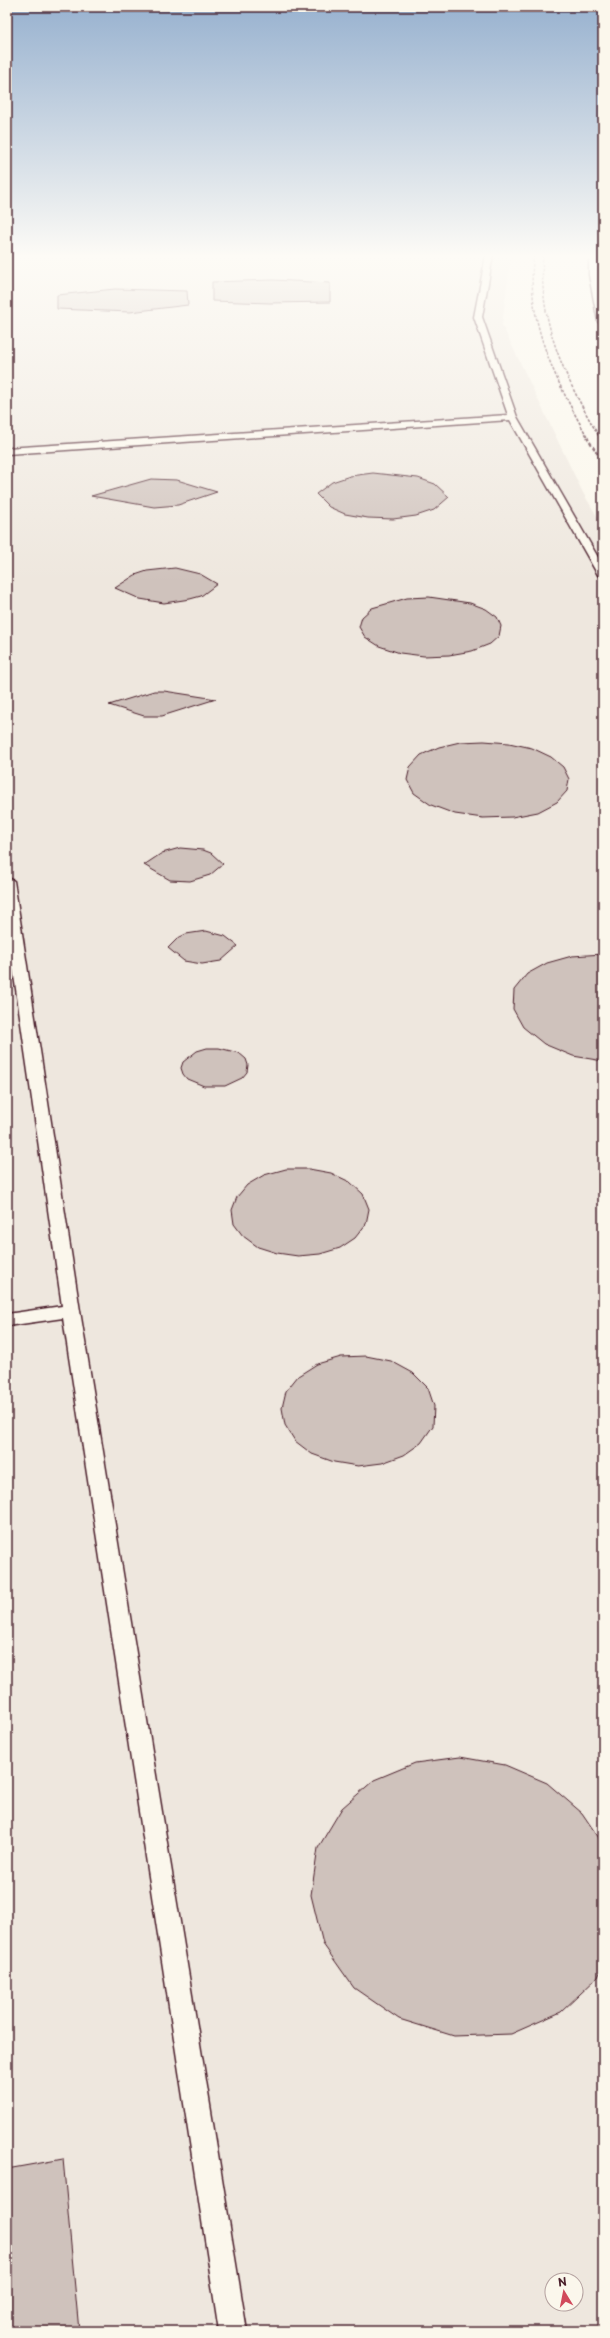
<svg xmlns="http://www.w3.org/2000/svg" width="610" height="2338" viewBox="0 0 610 2338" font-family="'Playpen Sans',sans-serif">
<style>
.built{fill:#eee7de;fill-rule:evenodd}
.building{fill:#cfc2bc;stroke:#4a1f2b}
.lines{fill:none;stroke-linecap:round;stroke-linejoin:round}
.lane-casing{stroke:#4a1f2b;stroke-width:3}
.secondary-casing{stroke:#4a1f2b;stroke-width:3}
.lane{fill:#fbf7ec;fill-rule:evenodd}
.secondary{fill:#fbf7ec;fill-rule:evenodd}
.rail-far1{stroke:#4a1f2b;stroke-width:1.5;stroke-dasharray:3 1.5;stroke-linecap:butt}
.rail{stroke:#4a1f2b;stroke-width:2;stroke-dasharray:3.5 2;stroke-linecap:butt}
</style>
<rect width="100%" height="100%" fill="#fbf7ec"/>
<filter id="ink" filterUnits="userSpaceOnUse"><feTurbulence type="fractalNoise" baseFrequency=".025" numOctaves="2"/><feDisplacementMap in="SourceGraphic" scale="8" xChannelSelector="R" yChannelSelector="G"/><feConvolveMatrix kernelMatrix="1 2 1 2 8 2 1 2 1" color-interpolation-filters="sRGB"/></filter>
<g filter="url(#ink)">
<path class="built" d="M 7,255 L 511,255 L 502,325 L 583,493 L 603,526 L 603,2331 L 7,2331 ZM 552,2280 L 576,2280 L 576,2304 L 552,2304 Z"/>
<g class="building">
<polygon points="273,280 330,283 330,302 270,303 212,301 212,282"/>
<polygon points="115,289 187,291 188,305 130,312 57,309 57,295"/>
<polygon points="373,473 418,478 435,484 449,497 434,510 416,516 393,519 368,518 345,514 329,507 316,494 332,482 350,476"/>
<polygon points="151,479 177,480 217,492 178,505 154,507 91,496"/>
<polygon points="175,568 200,574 217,584 201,596 190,599 164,603 140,599 115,588 135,575 147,571"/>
<polygon points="429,597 470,603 486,609 497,617 501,626 499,636 490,644 472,651 449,655 424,656 400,653 379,646 365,637 359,627 362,617 372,608 407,598"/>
<polygon points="154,691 164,691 216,699 162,716 144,716 109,705"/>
<polygon points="484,741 509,743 532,748 551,757 563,767 569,779 567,791 557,802 538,812 512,817 483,818 455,814 431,805 414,793 407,780 410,767 421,755 439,747 460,742"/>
<polygon points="180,848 203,850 211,853 223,864 210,875 190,881 170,880 144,865 162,853"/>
<polygon points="206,931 225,936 238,946 221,961 202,964 184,961 168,948 178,938 186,934"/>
<polygon points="603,954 603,1061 573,1056 544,1044 523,1027 513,1009 514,990 527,974 547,963 572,956"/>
<polygon points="207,1048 219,1048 239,1053 246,1059 248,1065 247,1072 242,1078 225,1086 204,1086 187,1079 183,1074 181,1068 183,1062 197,1051"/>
<polygon points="286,1169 309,1169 331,1173 350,1182 363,1194 369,1209 366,1224 355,1238 340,1248 320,1254 298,1256 277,1253 258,1247 243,1236 234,1224 232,1210 237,1197 247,1185 264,1175"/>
<polygon points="366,1356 391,1361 413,1373 428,1388 434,1406 433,1426 421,1443 404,1455 382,1463 358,1466 334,1462 312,1454 295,1441 285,1425 282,1408 286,1391 298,1376 317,1364 341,1357"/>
<polygon points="460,1757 505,1765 547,1783 582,1813 603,1844 603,1966 598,1977 561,2012 511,2034 454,2036 399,2019 354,1988 323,1944 311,1895 318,1848 342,1808 374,1780 415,1763"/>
<polygon points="63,2159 79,2331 7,2331 7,2169"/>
</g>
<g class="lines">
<g class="lane-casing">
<g id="lane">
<polygon points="486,255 493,255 482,317 517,417 603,566 603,578 598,575 510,420 7,454 7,448 508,415 474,317"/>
<polygon points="7,877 14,881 80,1311 247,2331 219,2331 63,1318 7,1326 7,1314 62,1306 7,927"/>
</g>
</g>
<g class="secondary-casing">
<path id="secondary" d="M 589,255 L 599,255 C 599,279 603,301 603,325 L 598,322 L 589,275 Z"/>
</g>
<use href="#lane" class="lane"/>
<use href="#secondary" class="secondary"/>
<g class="rail-far1">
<path d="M 534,255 C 524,320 557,383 588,438"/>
<path d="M 543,255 C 538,324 566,380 600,438"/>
</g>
<g class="rail">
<polyline points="587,437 603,463"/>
<polyline points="599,437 603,443"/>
</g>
</g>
</g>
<linearGradient id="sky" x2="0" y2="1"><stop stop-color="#97b1cf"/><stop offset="0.44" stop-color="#fdfbf6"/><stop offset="1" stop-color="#fdfbf6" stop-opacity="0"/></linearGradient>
<rect width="610" height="582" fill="url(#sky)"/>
<rect width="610" height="2338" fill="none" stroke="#fbf7ec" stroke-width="24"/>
<rect x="12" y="12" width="586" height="2314" fill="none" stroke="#4a1f2b" stroke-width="1.5" filter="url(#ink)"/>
<g transform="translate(564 2292) rotate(350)"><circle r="19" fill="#fbf7ec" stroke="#b4a19f"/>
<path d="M0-3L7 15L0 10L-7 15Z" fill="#d1495b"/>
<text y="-6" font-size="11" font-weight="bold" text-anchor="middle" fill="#4a1f2b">N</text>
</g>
</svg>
